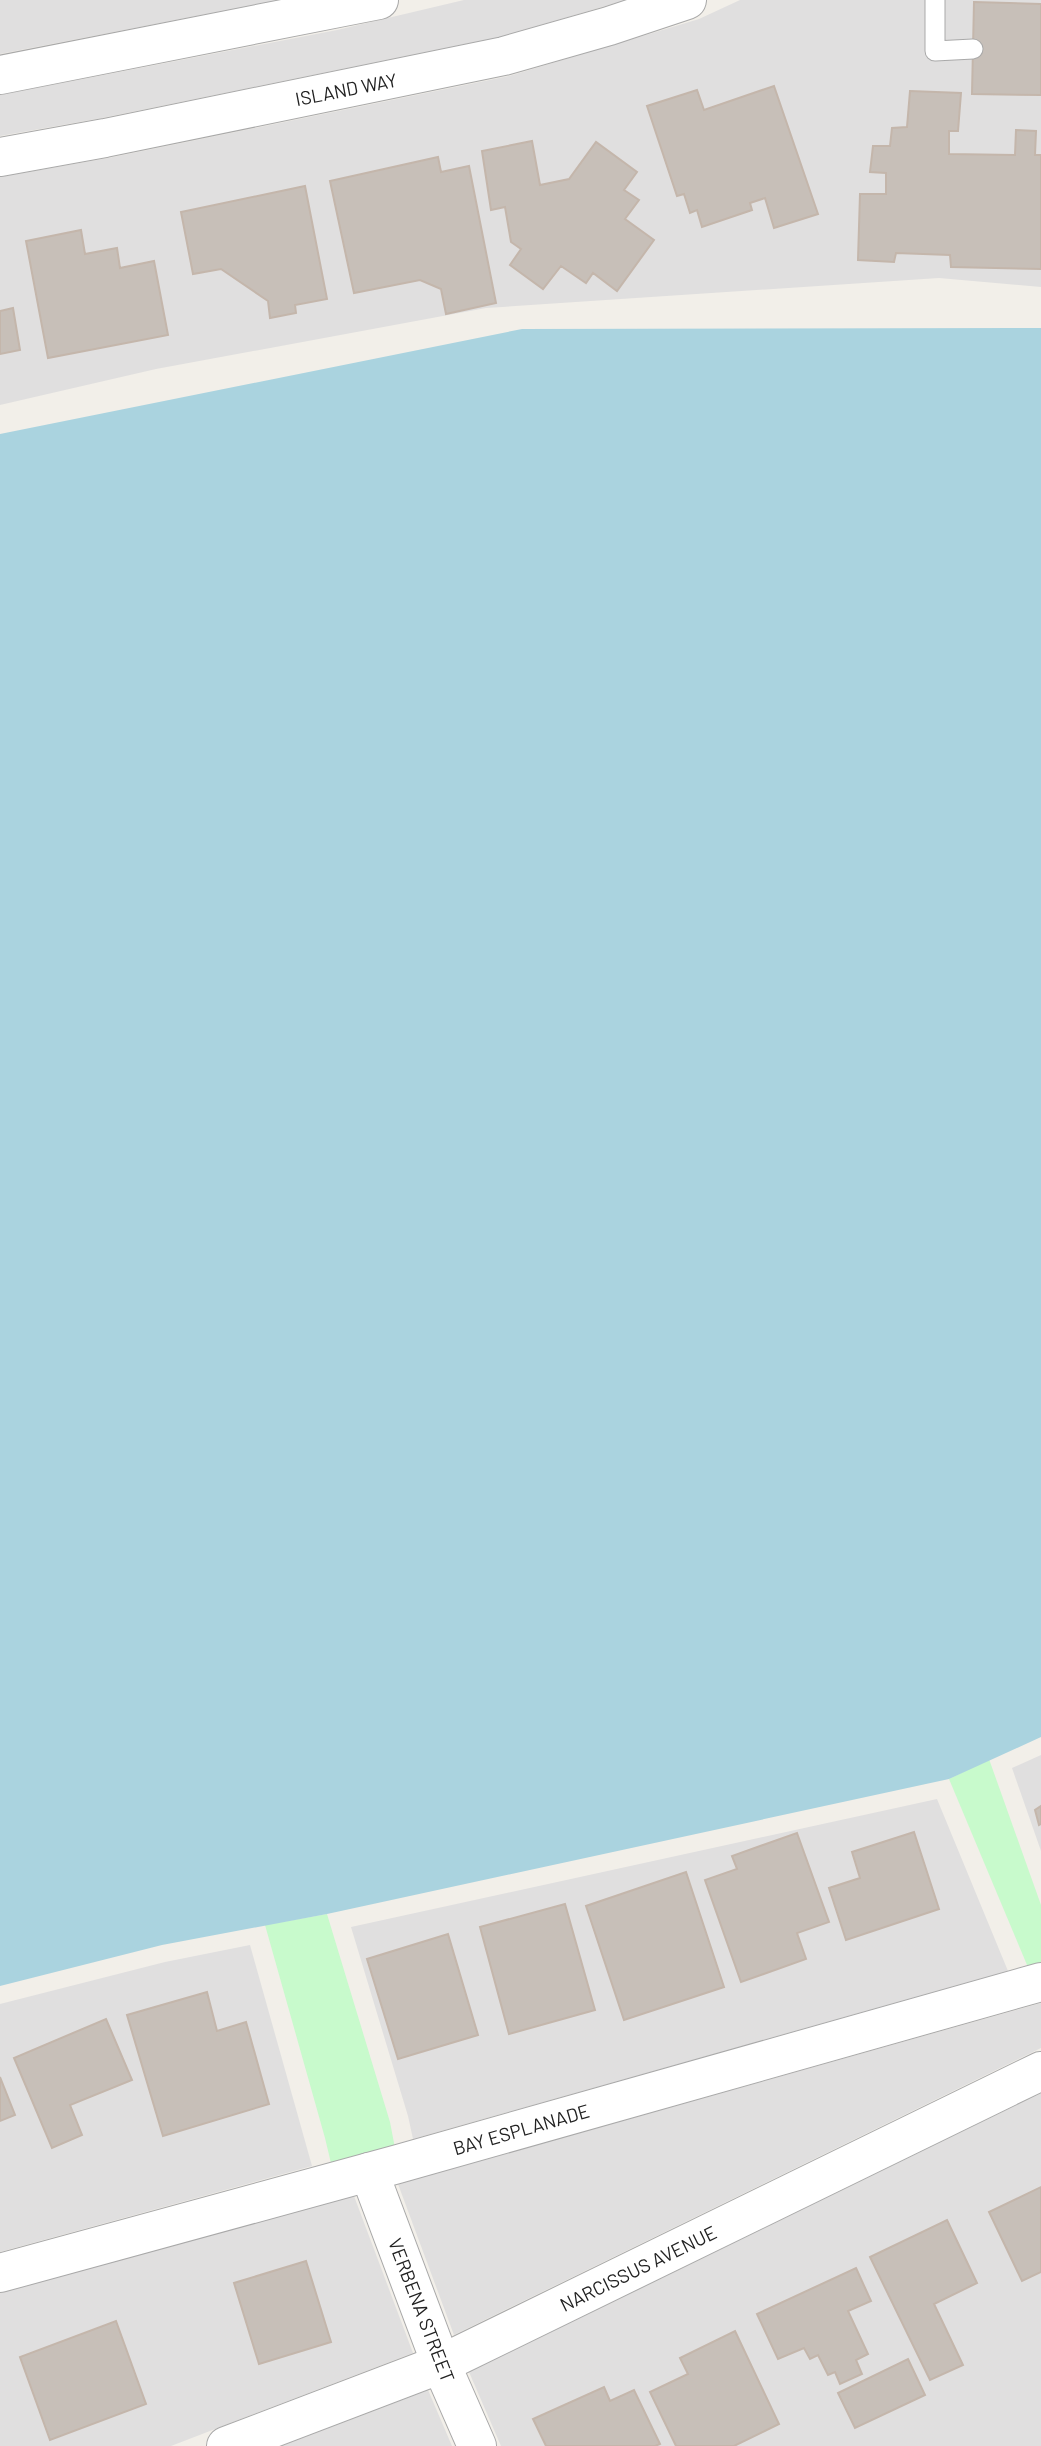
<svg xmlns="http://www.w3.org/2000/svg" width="1041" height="2446" viewBox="0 0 1041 2446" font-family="Barlow,sans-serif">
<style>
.residential{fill:#e0dfdf}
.park{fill:#c8facc}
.water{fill:#aad3df}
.building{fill:#c7bfb8;stroke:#c4b6ab;stroke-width:2}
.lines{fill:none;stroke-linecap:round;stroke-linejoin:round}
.service-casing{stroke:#a9a9a9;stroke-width:21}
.minor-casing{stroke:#a9a9a9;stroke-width:40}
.tertiary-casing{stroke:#a9a9a9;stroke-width:40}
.service{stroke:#fff;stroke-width:19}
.minor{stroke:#fff;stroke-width:38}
.tertiary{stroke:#fff;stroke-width:38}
.labels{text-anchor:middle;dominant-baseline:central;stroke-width:5;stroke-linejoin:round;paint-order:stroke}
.street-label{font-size:19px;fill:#222;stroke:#fff}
</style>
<rect width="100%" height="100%" fill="#f2efe9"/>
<g class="residential">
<polygon points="0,0 279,0 0,54"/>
<polygon points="464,0 626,0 500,37 102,118 0,136 0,95 337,30"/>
<polygon points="740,0 1041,0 1041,287 939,278 486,308 156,369 0,405 0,177 108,158 509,76 699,19"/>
<polygon points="1041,1755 1041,1851 1012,1768"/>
<polygon points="937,1799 1008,1971 413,2139 408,2116 351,1927"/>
<polygon points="250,1945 312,2166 0,2252 0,2004 165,1962"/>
<polygon points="1041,2003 1041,2048 454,2335 398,2184"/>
<polygon points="1041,2093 1041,2446 501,2446 469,2372"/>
<polygon points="354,2196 413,2353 171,2446 0,2446 0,2293"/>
<polygon points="428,2390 452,2446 281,2446"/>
</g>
<g class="park">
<polygon points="989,1759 1041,1905 1041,1982 1035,1984 949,1779"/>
<polygon points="327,1914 390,2122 398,2164 335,2180 325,2138 265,1925"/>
</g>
<polygon class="water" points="1041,328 1041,1737 949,1779 327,1914 162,1945 0,1986 0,434 522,329"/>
<g class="building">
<polygon points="974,2 1041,4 1041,95 972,94"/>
<polygon points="774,86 818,214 774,228 765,198 750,203 752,210 702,227 697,210 690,213 684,194 677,196 647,106 697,90 704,110"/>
<polygon points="910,91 961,93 958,131 949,131 949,154 1015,155 1016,130 1036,131 1035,155 1041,155 1041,269 951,267 950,255 896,253 894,262 858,260 860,194 886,194 886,173 870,172 873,146 890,146 892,128 907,127"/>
<polygon points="532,141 540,185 569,179 596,142 637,172 624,190 639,200 625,219 654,240 617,291 593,273 586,283 561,266 543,289 510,265 521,249 511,242 505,207 491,210 482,151"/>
<polygon points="438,157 441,172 469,166 496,303 446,314 441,289 420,280 354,293 330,181"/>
<polygon points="305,186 327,299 295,305 296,313 270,318 268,301 221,269 193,274 181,212"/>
<polygon points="81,230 85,254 117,248 120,268 154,261 168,335 48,358 26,241"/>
<polygon points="13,308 20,350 0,354 0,311"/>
<polygon points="1041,1806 1041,1824 1039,1825 1035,1810"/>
<polygon points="914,1832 939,1909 846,1940 829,1888 860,1878 852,1852"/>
<polygon points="797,1833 829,1922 797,1933 806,1959 741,1982 705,1880 737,1869 732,1856"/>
<polygon points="686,1872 724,1987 624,2020 586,1906"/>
<polygon points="565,1904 595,2010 509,2034 480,1927"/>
<polygon points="448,1934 478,2035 398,2059 367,1959"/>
<polygon points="207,1992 217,2031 246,2022 269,2104 163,2136 127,2015"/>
<polygon points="106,2019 132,2080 70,2105 82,2135 52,2148 14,2058"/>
<polygon points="0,2077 15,2115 0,2121"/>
<polygon points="1041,2187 1041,2272 1022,2281 989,2212"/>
<polygon points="947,2220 977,2283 934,2304 963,2365 930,2380 870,2257"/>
<polygon points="306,2261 331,2342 259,2364 234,2283"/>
<polygon points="856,2268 871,2301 848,2311 868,2354 856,2360 862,2374 840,2384 835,2372 828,2375 818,2355 810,2359 804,2348 778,2359 757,2314"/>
<polygon points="116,2321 146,2404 50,2440 20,2357"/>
<polygon points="735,2331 779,2424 734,2446 676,2446 650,2392 688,2374 680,2358"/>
<polygon points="908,2359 925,2395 855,2428 838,2393"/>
<polygon points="604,2387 610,2401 634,2390 660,2444 655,2446 546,2446 533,2419"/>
</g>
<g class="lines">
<g class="service-casing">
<polyline id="service" points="935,0 935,51 973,49"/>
</g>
<g class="minor-casing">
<g id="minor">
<polyline points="369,2172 441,2364 477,2446"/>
<polyline points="0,2273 398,2164 1041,1982"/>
<polyline points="226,2446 441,2364 1041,2071"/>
</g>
</g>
<g class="tertiary-casing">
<g id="tertiary">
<polyline points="0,75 379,0"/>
<polyline points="0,157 105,138 504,56 609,26 687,0"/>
</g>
</g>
<use href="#service" class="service"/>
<use href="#minor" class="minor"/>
<use href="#tertiary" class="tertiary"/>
</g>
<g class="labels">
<g class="street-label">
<text transform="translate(346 89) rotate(-11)">ISLAND WAY</text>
<text transform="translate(521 2129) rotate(-16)">BAY ESPLANADE</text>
<text transform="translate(638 2268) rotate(-26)">NARCISSUS AVENUE</text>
<text transform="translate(422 2310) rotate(69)">VERBENA STREET</text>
</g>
</g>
</svg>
